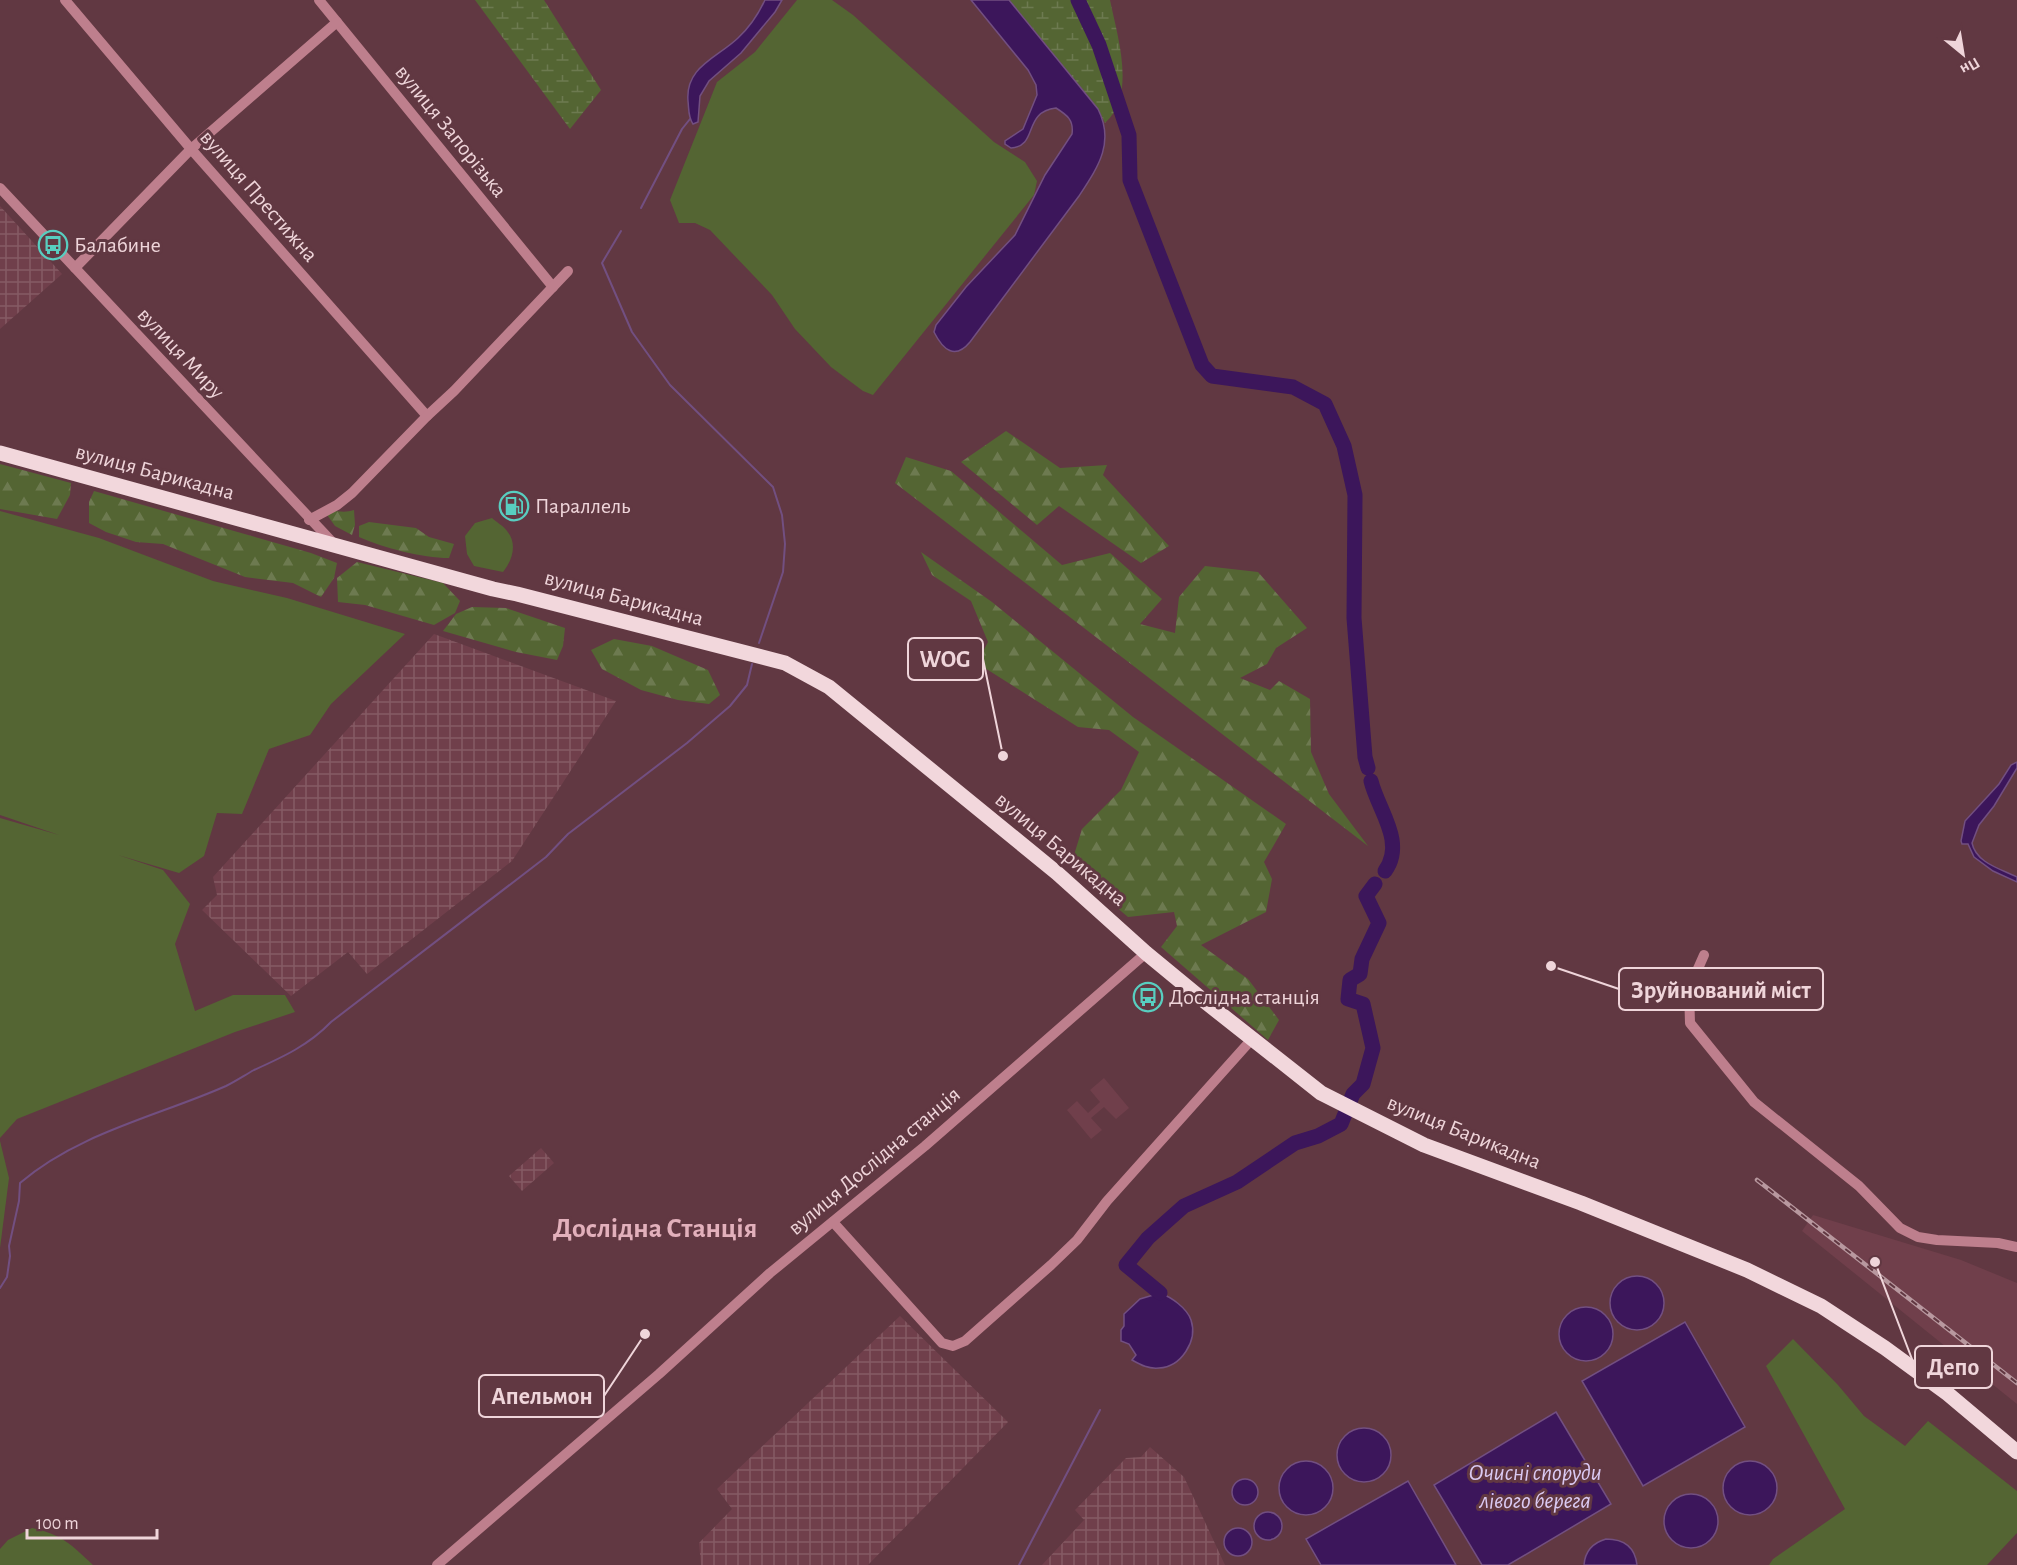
<svg xmlns="http://www.w3.org/2000/svg" width="2017" height="1565" viewBox="0 0 2017 1565" font-family="'Alegreya Sans',sans-serif">
<style>
.built{fill:#703f4b}
.industrial{fill:url(#industrial-grid)}
.green{fill:#546533}
.forest{fill:url(#forest-firs)}
.wetland{fill:url(#wetland-marsh)}
.water{fill:#3c165b;stroke:#724f81;stroke-width:1.5}
.lines{fill:none;stroke-linecap:round;stroke-linejoin:round}
.stream{stroke:#724f81;stroke-width:2}
.river{stroke:#3c165b;stroke-width:15}
.minor{stroke:#be7f8d;stroke-width:10}
.major{stroke:#f2d7dc;stroke-width:15}
.rail-casing{stroke:#b8989f;stroke-width:4.5}
.rail{stroke:#613842;stroke-width:2;stroke-dasharray:7;stroke-linecap:butt}
.labels{text-anchor:middle;dominant-baseline:central;stroke-width:6;stroke-linejoin:round;paint-order:stroke}
.street-label{font-size:22px;fill:#efd5da;stroke:#613842}
.poi-label{font-size:22px;fill:#efd5da;stroke:#613842;text-anchor:start}
.water-label{font-size:24px;font-style:italic;fill:#dac9f2;stroke:#613842}
.district-label{font-size:28px;font-weight:bold;fill:#e2b0bb;stroke:#613842}
.leader{fill:none;stroke:#efd5da;stroke-width:2}
.callout-dot{fill:#efd5da;stroke:#613842;stroke-width:2}
.callout{fill:#613842;stroke:#efd5da;stroke-width:2}
.callout-label{font-size:24px;text-anchor:middle;font-weight:bold;fill:#efd5da}
</style>
<defs>
<pattern id="industrial-grid" width="8" height="8" patternUnits="userSpaceOnUse" patternTransform="scale(1.5)"><rect width="8" height="8" fill="#703f4b"/><path d="M0 4h8M4 0v8" fill="none" stroke="#855a64"/></pattern>
<pattern id="forest-firs" width="22" height="20" patternUnits="userSpaceOnUse" patternTransform="scale(1.5)"><rect width="22" height="20" fill="#546533"/><path d="M5 1l3.5 6h-7zM16 11l3.5 6h-7z" fill="#6d7a50"/></pattern>
<pattern id="wetland-marsh" width="20" height="14" patternUnits="userSpaceOnUse" patternTransform="scale(1.5)"><rect width="20" height="14" fill="#546533"/><path d="M1 5h8M5 5V1M11 12h8M15 12V8" fill="none" stroke="#6d7a50"/></pattern>
</defs>
<rect width="100%" height="100%" fill="#613842"/>
<g class="built">
<polygon points="1104,1078 1129,1108 1116,1119 1104,1107 1091,1118 1102,1130 1091,1139 1067,1110 1077,1101 1088,1113 1100,1102 1090,1090"/>
<polygon points="1813,1215 1961,1260 2017,1283 2017,1404 1802,1231"/>
</g>
<g class="industrial">
<polygon points="0,206 62,274 0,329"/>
<polygon points="434,634 616,701 512,861 367,974 348,952 291,996 202,910 217,895 213,877"/>
<polygon points="541,1148 554,1163 522,1191 509,1176"/>
<polygon points="900,1316 1008,1422 868,1565 701,1565 699,1543 732,1509 717,1489"/>
<polygon points="1150,1447 1184,1477 1225,1565 1042,1565 1084,1520 1075,1510 1126,1458 1141,1457"/>
</g>
<g class="green">
<polygon points="797,0 832,0 853,15 994,142 1025,162 1037,181 1034,195 873,395 863,391 831,367 795,329 772,295 710,230 695,223 679,223 670,200 717,82 755,52"/>
<polygon points="0,511 99,538 213,581 287,598 405,634 331,704 310,735 269,749 242,814 217,813 204,856 179,873 118,855 163,870 190,904 175,944 195,1011 233,995 285,995 295,1012 235,1032 17,1119 0,1138 0,818 59,835 0,815"/>
<path d="M 492,518 C 496,522 504,526 507,531 C 518,544 512,561 503,572 L 474,566 L 467,554 L 465,536 L 475,523 Z"/>
<polygon points="0,1141 9,1178 0,1248"/>
<polygon points="1793,1339 1838,1385 1864,1416 1905,1446 1928,1421 2017,1491 2017,1533 1987,1565 1769,1565 1773,1559 1845,1509 1766,1366"/>
<path d="M 32,1528 C 61,1534 72,1545 93,1565 L 0,1565 L 0,1549 L 8,1540 Z"/>
</g>
<g class="forest">
<polygon points="1006,431 1060,468 1107,465 1103,475 1169,546 1141,563 1059,506 1037,525 961,462"/>
<polygon points="906,457 951,471 1062,565 1110,553 1162,599 1140,624 1175,633 1179,597 1205,566 1258,572 1307,628 1276,648 1267,664 1240,678 1270,690 1279,681 1310,699 1311,752 1329,794 1368,846 895,483"/>
<polygon points="0,464 71,483 70,495 57,519 0,509"/>
<polygon points="94,491 311,553 337,563 334,578 321,597 293,583 245,577 163,544 136,542 106,532 89,523 89,502"/>
<path d="M 354,510 L 355,525 L 352,535 L 335,526 L 325,512 C 333,509 343,514 354,510 Z"/>
<path d="M 369,522 L 416,528 L 429,537 L 454,544 L 449,558 C 422,558 384,548 359,537 L 359,526 Z"/>
<polygon points="921,552 992,602 1133,717 1286,824 1264,862 1272,879 1266,912 1201,945 1248,979 1279,1020 1268,1040 1161,947 1177,926 1174,912 1128,917 1070,868 1082,829 1121,790 1139,752 1109,730 1078,727 977,663 988,642 971,601 932,575"/>
<polygon points="357,562 443,583 460,601 455,613 434,625 365,605 338,602 337,578"/>
<polygon points="472,607 506,608 565,628 563,646 557,660 516,652 443,631 456,614"/>
<polygon points="614,639 652,646 708,670 720,695 709,704 678,700 641,690 602,669 591,650"/>
</g>
<g class="wetland">
<polygon points="475,0 544,0 601,90 570,129"/>
<path d="M 1009,0 L 1110,0 C 1117,35 1137,95 1105,123 L 1098,109 Z"/>
</g>
<g class="water">
<path d="M 765,0 L 782,0 L 775,12 L 741,53 L 709,81 L 700,96 L 698,122 L 693,124 C 688,117 689,110 688,101 C 685,67 717,58 738,38 C 750,27 758,15 765,0 Z"/>
<path d="M 971,0 L 1009,0 L 1098,109 C 1115,143 1098,167 1079,196 L 970,342 C 955,360 943,350 934,332 L 936,325 L 966,287 L 1015,235 L 1045,175 L 1072,134 C 1074,120 1067,115 1056,108 C 1022,112 1039,146 1011,148 L 1005,144 L 1005,141 L 1023,129 L 1037,95 L 1036,85 L 1028,70 Z"/>
<path d="M 2017,762 L 2017,768 L 1994,806 L 1979,825 L 1972,843 C 1976,863 2001,869 2017,877 L 2017,882 L 1993,871 L 1974,857 L 1968,844 L 1962,844 L 1961,841 L 1965,821 L 1999,784 L 2011,765 Z"/>
<circle cx="1637" cy="1303" r="27"/>
<path d="M 1160,1293 C 1171,1297 1187,1308 1191,1320 C 1198,1341 1181,1367 1159,1368 C 1148,1369 1141,1365 1132,1360 L 1136,1355 L 1129,1344 L 1121,1341 L 1121,1330 L 1124,1326 L 1124,1314 L 1140,1299 Z"/>
<circle cx="1586" cy="1334" r="27"/>
<polygon points="1685,1322 1745,1427 1643,1486 1582,1381"/>
<polygon points="1556,1412 1611,1504 1508,1565 1482,1565 1434,1485"/>
<circle cx="1364" cy="1455" r="27"/>
<circle cx="1306" cy="1488" r="27"/>
<circle cx="1750" cy="1488" r="27"/>
<circle cx="1245" cy="1492" r="13"/>
<polygon points="1408,1481 1456,1565 1321,1565 1306,1539"/>
<circle cx="1691" cy="1521" r="27"/>
<circle cx="1268" cy="1526" r="14"/>
<circle cx="1238" cy="1542" r="14"/>
<path d="M 1606,1539 C 1624,1539 1635,1547 1637,1565 L 1584,1565 C 1585,1551 1592,1543 1606,1539 Z"/>
</g>
<g class="lines">
<g class="stream">
<polyline points="641,208 682,129 690,119"/>
<polyline points="621,231 602,263 632,332 670,385 773,487 782,515 785,544 783,572 759,643"/>
<path d="M 0,1288 L 7,1277 L 10,1256 L 9,1246 L 19,1201 L 20,1183 C 78,1133 158,1116 226,1086 C 236,1081 245,1075 254,1070 C 283,1057 309,1045 331,1022 L 546,857 L 568,834 L 687,743 L 730,706 L 747,685 L 752,664"/>
<polyline points="1019,1565 1100,1410"/>
</g>
<g class="river">
<polyline points="1078,0 1099,45 1129,135 1130,180 1202,365 1212,376 1293,387 1325,404 1344,446 1355,495 1354,618 1365,757 1368,768"/>
<path d="M 1371,781 C 1378,810 1406,842 1385,871"/>
<polyline points="1351,1099 1353,1094 1363,1084 1373,1048 1363,1004 1348,999 1350,980 1360,974 1362,959 1379,923 1366,896 1375,884"/>
<polyline points="1160,1293 1126,1265 1148,1238 1184,1206 1237,1182 1295,1143 1318,1136 1341,1124 1345,1114"/>
</g>
<g class="minor">
<polyline points="65,0 191,149 427,416"/>
<polyline points="319,0 553,287"/>
<polyline points="0,188 334,544"/>
<polyline points="75,268 191,149 337,22"/>
<polyline points="309,520 337,505 352,493 427,416 454,391 568,271"/>
<polyline points="1704,955 1689,989 1690,1023 1754,1102 1859,1186 1900,1228 1918,1237 1937,1240 1998,1243 2017,1247"/>
<polyline points="833,1222 942,1343 953,1346 965,1341 1051,1265 1077,1240 1107,1201 1252,1039"/>
<polyline points="437,1565 659,1374 770,1273 925,1146 1146,953"/>
</g>
<polyline class="major" points="0,453 493,589 517,594 785,663 829,687 1057,873 1146,953 1203,1000 1321,1093 1424,1145 1581,1203 1747,1270 1821,1306 1885,1348 1948,1394 2017,1452"/>
<g class="rail-casing">
<polyline id="rail" points="1757,1180 2017,1383"/>
</g>
<use href="#rail" class="rail"/>
</g>
<defs>
<g id="bus-ring" transform="scale(1.5)"><circle r="9.5" fill="#613842" stroke="#58cec0" stroke-width="1.5"/><path d="M-5-6H5V4H4V6H2V4H-2V6H-4V4H-5ZM-3.5-4V0h7V-4ZM-3.5 1.2v1.5H-2V1.2ZM2 1.2v1.5H3.5V1.2Z" fill="#58cec0"/></g>
<g id="fuel-ring" transform="scale(1.5)"><circle r="9.5" fill="#613842" stroke="#58cec0" stroke-width="1.5"/><path d="M-5.5-6h7V0h2V4h1.3V-2.5L3-4.5l.8-.8L6-3V5H2.5V1h-1V6h-7ZM-4.2-4.7v3.2H.2V-4.7Z" fill="#58cec0"/></g>
</defs>
<g fill-rule="evenodd">
<use href="#bus-ring" x="53" y="245"/>
<use href="#fuel-ring" x="514" y="506"/>
<use href="#bus-ring" x="1148" y="997"/>
</g>
<g class="labels">
<g class="street-label">
<text transform="translate(451 131) rotate(51)">вулиця Запорізька</text>
<text transform="translate(259 196) rotate(49)">вулиця Престижна</text>
<text transform="translate(181 353) rotate(47)">вулиця Миру</text>
<text transform="translate(155 472) rotate(15)">вулиця Барикадна</text>
<text transform="translate(624 598) rotate(15)">вулиця Барикадна</text>
<text transform="translate(1061 849) rotate(40)">вулиця Барикадна</text>
<text transform="translate(1464 1132) rotate(22)">вулиця Барикадна</text>
<text transform="translate(874 1161) rotate(-40)">вулиця Дослідна станція</text>
</g>
<g class="poi-label">
<text x="74" y="245">Балабине</text>
<text x="535" y="506">Параллель</text>
<text x="1169" y="997">Дослідна станція</text>
</g>
<g class="water-label">
<text x="1535" y="1473">Очисні споруди<tspan x="1535" dy="28">лівого берега</tspan></text>
</g>
<g class="district-label">
<text x="655" y="1229">Дослідна Станція</text>
</g>
</g>
<path class="leader" d="M1003 756L983 659M1551 966L1619 989M1875 1262L1915 1367M645 1334L604 1396"/>
<g class="callout-dot">
<circle cx="1003" cy="756" r="6"/>
<circle cx="1551" cy="966" r="6"/>
<circle cx="1875" cy="1262" r="6"/>
<circle cx="645" cy="1334" r="6"/>
</g>
<g class="callout">
<rect x="908" y="638" width="75" height="42" rx="6"/>
<rect x="1619" y="968" width="204" height="42" rx="6"/>
<rect x="1915" y="1346" width="77" height="42" rx="6"/>
<rect x="479" y="1375" width="125" height="42" rx="6"/>
</g>
<g class="callout-label">
<text x="945" y="667">WOG</text>
<text x="1721" y="998">Зруйнований міст</text>
<text x="1953" y="1375">Депо</text>
<text x="542" y="1404">Апельмон</text>
</g>
<g transform="translate(1963 54) rotate(150)" stroke="#613842" stroke-width="4.5" paint-order="stroke">
<path d="M0-4.5L10 22L0 15L-10 22Z" fill="#efd5da"/>
<text y="-9" font-size="16" font-weight="bold" text-anchor="middle" fill="#efd5da">Пн</text>
</g>
<path d="M27 1529v9h130v-9" fill="none" stroke="#efd5da" stroke-width="3"/>
<text x="36" y="1529" font-size="18" fill="#efd5da" stroke="#613842" stroke-width="4.5" paint-order="stroke">100 m</text>
</svg>
